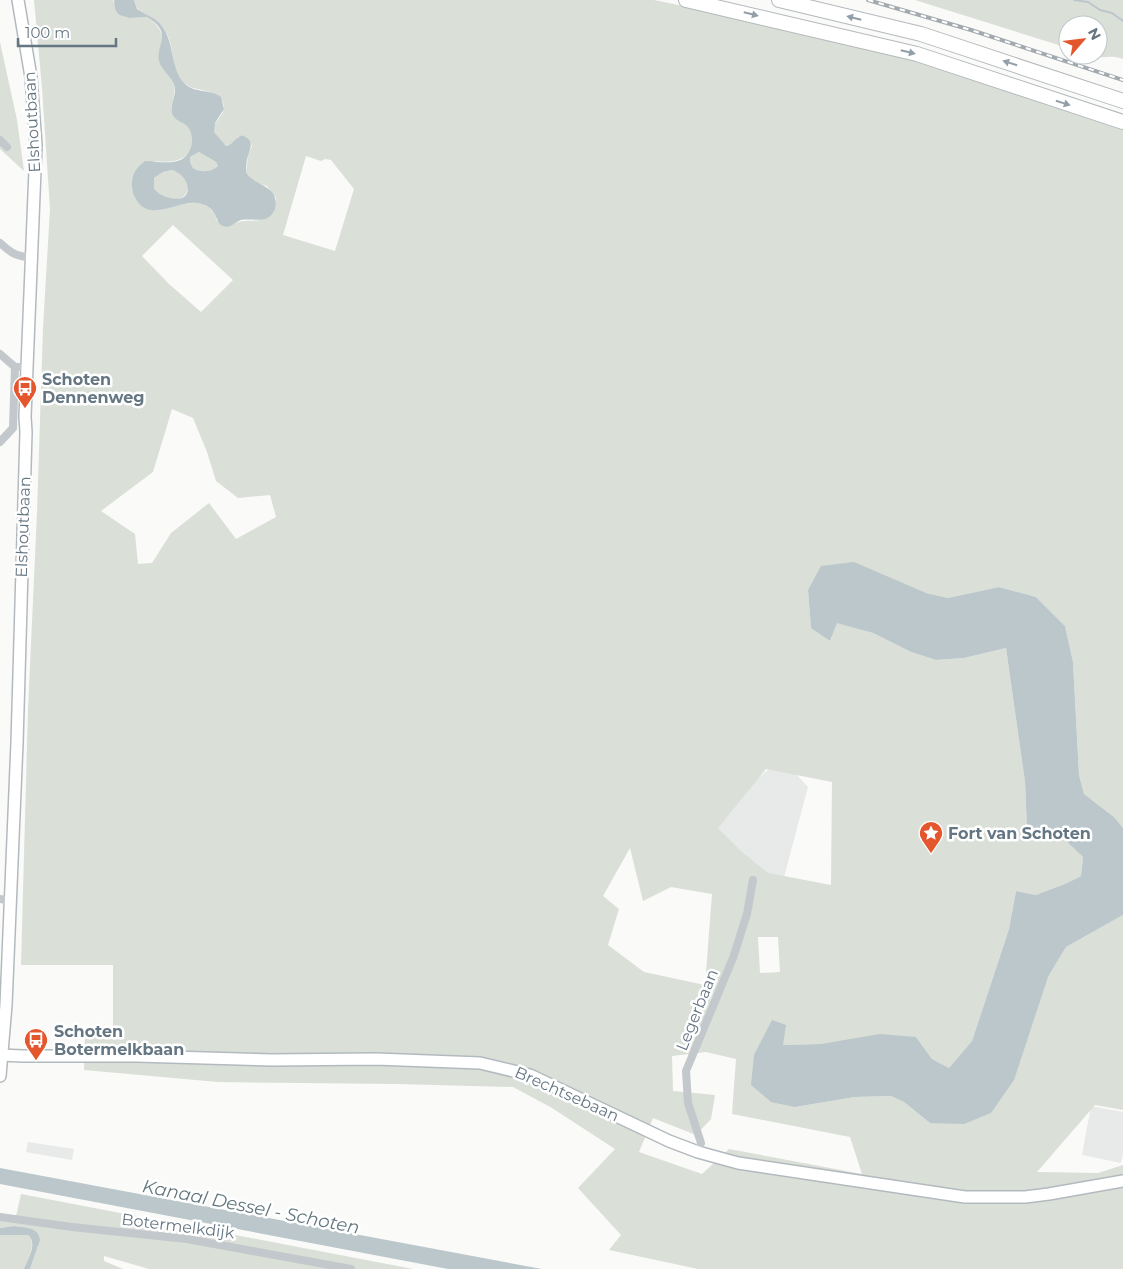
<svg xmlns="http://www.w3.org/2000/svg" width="1123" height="1269" viewBox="0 0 1123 1269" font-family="Montserrat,sans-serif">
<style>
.built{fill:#e8e9e9}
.green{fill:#dadfd7;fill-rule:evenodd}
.water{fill:#bbc7cb;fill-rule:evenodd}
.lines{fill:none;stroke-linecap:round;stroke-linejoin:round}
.stream{stroke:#bbc7cb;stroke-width:2}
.secondary-casing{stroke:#b3babf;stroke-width:14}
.highway-casing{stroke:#b4b9bd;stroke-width:16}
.street{stroke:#c3c8cc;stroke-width:8}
.secondary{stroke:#fff;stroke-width:11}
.highway{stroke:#fff;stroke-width:14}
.rail-casing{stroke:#a2aab0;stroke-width:4}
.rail{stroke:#fff;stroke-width:2;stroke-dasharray:5.5;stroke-linecap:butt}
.oneway{fill:#939fa8}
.labels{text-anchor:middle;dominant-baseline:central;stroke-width:5;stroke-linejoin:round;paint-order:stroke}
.street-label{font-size:16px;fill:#657683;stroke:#fff}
.poi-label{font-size:16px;font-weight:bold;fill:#657683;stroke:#fff;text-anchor:start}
.water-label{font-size:18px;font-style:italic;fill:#60757c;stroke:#fff}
</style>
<rect width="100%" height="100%" fill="#fafaf8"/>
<g class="built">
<polygon points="781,758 808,787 783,881 767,878 714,827 734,800"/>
<polygon points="1091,1106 1123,1112 1123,1153 1121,1163 1082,1155"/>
<polygon points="28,1142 74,1149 72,1160 26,1152"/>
</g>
<g class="green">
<path d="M 34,0 L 113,0 L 119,15 L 129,18 L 147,17 C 156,23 166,34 162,46 C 160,51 158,55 160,61 C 161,67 164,70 168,74 C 178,84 174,96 171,108 C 173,112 176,119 180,121 C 184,124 189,125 191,131 C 200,158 175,164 155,161 L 132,179 L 132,191 L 154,210 C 174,208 210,190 217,221 L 229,226 C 248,215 257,227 273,213 L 276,198 L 267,186 L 254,182 L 246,172 L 248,156 L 252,146 L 245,136 L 238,137 L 233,144 L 226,146 L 215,135 L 213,127 C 217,119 227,112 223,103 C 218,87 194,93 184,83 C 169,67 176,42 162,26 C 154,17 145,15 137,8 L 134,0 L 654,0 L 718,13 L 915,61 L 1123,129 L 1123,828 L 1114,817 L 1084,794 L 1079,775 L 1073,662 L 1065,626 L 1036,597 L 999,587 L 948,598 L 926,593 L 808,590 L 811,627 L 830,641 L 837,622 L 873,633 L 911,652 L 936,660 L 964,658 L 1006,648 L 1025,782 L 1027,829 L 1064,839 L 1083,857 L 1081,876 L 1067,883 L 1036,895 L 1016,891 L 1009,929 L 972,1041 L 949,1068 L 932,1059 L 916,1037 L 821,1044 L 782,1045 L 773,1021 L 795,1107 L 855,1097 L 891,1096 L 904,1102 L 930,1123 L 1048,977 L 1066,947 L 1123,915 L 1123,1110 L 1095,1105 L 1037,1172 L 1098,1173 L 1123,1165 L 1123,1269 L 698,1269 L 609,1250 L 621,1235 L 578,1188 L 615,1149 L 552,1108 L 513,1087 L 396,1084 L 218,1082 L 84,1070 L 85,1035 L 113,1036 L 113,965 L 21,965 L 28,709 L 37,513 L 43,328 L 50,209 L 42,88 ZM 306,156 L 321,161 L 325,159 L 331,160 L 354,189 L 335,251 L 283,235 ZM 173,225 L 233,280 L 201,312 L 169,284 L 142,256 ZM 172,409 L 193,418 L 207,452 L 216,481 L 238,498 L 270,495 L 276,517 L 236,539 L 209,503 L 171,533 L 152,563 L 138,564 L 135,534 L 101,511 L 153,472 ZM 766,769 L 832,782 L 831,885 L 768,873 L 742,852 L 718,828 ZM 630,848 L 643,901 L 671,887 L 712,894 L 705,985 L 644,972 L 608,945 L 619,909 L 603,896 ZM 758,937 L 778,937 L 780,972 L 760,973 ZM 706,1052 L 736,1059 L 732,1114 L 850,1137 L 862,1174 L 729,1149 L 702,1174 L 639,1152 L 653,1118 L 696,1135 L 711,1119 L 715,1095 L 673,1091 L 672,1056 Z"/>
<path d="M 915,0 L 1123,0 L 1123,59 C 1109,54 1104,60 1090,55 L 1098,55 L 1098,25 L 1068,25 L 1068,48 Z"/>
<polygon points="0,42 17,120 24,171 0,149"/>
<path d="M 199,152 L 216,162 L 218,166 C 211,172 202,173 193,168 L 190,162 L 190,157 Z"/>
<path d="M 172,170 C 208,183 175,219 154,188 L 154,178 L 163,172 Z"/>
<polygon points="21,1194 413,1269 149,1269 104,1256 104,1261 123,1269 30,1269 38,1246 30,1228 14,1226 0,1228 0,1220 15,1221"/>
<path d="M 0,1235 L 28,1235 C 37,1244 28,1258 24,1269 L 0,1269 Z"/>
</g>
<g class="water">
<path d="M 114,0 L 134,0 L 137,9 C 146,15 155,17 162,26 C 175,43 170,69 185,84 C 194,93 211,89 221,97 L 224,109 L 215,123 L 214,132 L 226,146 C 234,144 233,140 239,137 C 241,135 244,136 246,137 C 254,143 250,149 248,156 C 246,161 246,167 246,172 C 255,188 280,184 275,209 C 268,225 255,218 241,220 C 235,222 230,229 223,226 C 214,223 219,205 196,203 C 179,201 151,221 138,202 C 135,197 132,193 132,187 C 131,175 136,168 145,161 C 160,161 182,168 190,150 C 192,146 192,142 192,138 C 191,120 176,125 172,113 C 170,105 175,98 175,90 C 175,79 164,73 160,64 C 153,45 176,35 147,17 L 129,18 L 119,15 L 115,9 ZM 199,152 L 216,162 L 218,166 C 211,172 202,173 193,168 L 190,162 L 190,157 ZM 172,170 C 193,177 194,204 170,198 C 162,196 158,194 154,188 L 154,178 L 163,172 Z"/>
<polygon points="854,562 926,593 948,598 999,587 1036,597 1065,626 1073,662 1079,775 1084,794 1114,817 1123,828 1123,915 1066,947 1048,977 1014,1080 991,1113 964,1124 930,1123 904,1102 891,1096 855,1097 795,1107 771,1102 751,1085 754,1055 772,1020 786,1025 783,1045 821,1044 880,1034 916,1037 932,1059 949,1068 972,1041 1009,929 1016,891 1036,895 1067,883 1081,876 1083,857 1064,839 1027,829 1025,782 1006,648 964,658 936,660 911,652 873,633 837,623 830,641 811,628 808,590 821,566"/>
<polygon points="0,1168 542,1269 448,1269 0,1184"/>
<path d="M 14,1226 C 25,1228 38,1226 40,1240 L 30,1269 L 24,1269 C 28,1258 38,1244 28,1235 L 0,1235 L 0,1228 Z"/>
</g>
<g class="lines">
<polyline class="stream" points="1074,0 1088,2 1100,10 1112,13 1123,21"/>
<g class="secondary-casing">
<g id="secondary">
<polyline points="0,1055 23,1056 137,1056 272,1060 376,1059 480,1063 530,1075 669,1141 698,1152 738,1163 965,1197 1025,1197 1049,1194 1123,1181"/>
<polyline points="0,1076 6,1005 17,743 26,432 25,417 36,145 31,77 18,0"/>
</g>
</g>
<g class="highway-casing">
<g id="highway">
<polyline points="686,0 917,54 1123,122"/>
<polyline points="779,0 921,34 1123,101"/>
</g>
</g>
<g class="street">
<polyline points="0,140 7,147"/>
<path d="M 0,243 C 12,254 16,256 32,258"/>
<polyline points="0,354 15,367 18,367"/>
<polyline points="0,442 13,428 15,367"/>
<polyline points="0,899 10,901"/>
<polyline points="698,1152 701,1143 688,1103 686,1071 733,958 747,914 753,880"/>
<polyline points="0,1217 72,1227 187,1239 351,1269"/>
</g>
<use href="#secondary" class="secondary"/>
<use href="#highway" class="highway"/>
<g class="rail-casing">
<polyline id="rail" points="868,0 971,30 1123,80"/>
</g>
<use href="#rail" class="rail"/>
</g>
<defs><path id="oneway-solid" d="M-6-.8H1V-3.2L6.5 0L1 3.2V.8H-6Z" transform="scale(1.25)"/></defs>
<g class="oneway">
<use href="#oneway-solid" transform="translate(751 14) rotate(14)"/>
<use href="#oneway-solid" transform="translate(854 18) rotate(-166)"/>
<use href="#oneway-solid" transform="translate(908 52) rotate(14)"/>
<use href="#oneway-solid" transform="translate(1010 63) rotate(-162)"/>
<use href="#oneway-solid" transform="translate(1063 103) rotate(18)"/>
</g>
<defs>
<g id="bus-pin" transform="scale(1.25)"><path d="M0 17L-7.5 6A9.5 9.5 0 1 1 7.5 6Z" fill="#e4572e" stroke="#fff"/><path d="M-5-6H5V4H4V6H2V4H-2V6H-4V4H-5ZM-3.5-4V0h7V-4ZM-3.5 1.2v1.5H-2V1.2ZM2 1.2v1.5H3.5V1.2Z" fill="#fff"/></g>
<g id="sight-pin" transform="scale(1.25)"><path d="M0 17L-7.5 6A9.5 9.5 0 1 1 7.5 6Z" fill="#e4572e" stroke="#fff"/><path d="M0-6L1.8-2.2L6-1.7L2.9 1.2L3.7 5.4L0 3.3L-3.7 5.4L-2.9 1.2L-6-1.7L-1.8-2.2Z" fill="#fff"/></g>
</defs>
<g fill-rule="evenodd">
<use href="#bus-pin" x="25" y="388"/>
<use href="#sight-pin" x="931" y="833"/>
<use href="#bus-pin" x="36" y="1040"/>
</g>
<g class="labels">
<g class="street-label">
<text transform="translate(32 122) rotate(-93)">Elshoutbaan</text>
<text transform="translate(23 527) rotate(-88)">Elshoutbaan</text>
<text transform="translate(697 1010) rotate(-68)">Legerbaan</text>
<text transform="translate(567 1094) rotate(24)">Brechtsebaan</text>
<text transform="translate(178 1226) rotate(7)">Botermelkdijk</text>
</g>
<g class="poi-label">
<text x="42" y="379">Schoten<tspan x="42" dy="18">Dennenweg</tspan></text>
<text x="948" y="833">Fort van Schoten</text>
<text x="54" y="1031">Schoten<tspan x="54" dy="18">Botermelkbaan</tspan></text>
</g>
<g class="water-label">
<text transform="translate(251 1207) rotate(11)">Kanaal Dessel - Schoten</text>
</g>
</g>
<g transform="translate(1083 40) rotate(62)"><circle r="24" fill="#ffffff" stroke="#c1c8cd"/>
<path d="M0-4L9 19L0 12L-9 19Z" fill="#e4572e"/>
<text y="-8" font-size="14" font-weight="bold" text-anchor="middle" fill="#657683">N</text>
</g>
<path d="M18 38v8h98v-8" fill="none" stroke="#657683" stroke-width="2.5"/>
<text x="25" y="38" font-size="15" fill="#657683" stroke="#ffffff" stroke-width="4" paint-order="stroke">100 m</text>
</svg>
